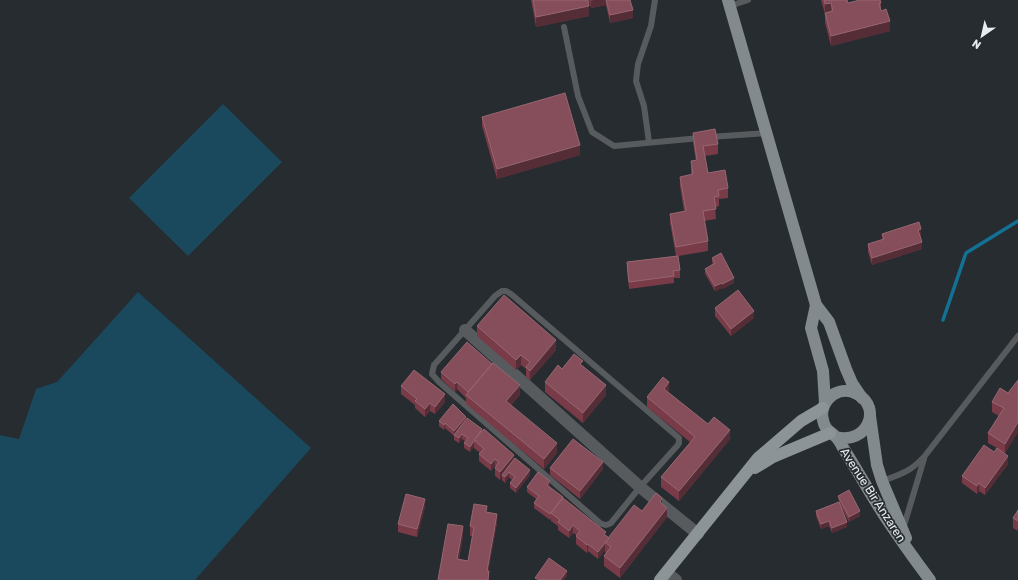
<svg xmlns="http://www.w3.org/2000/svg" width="1018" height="580" viewBox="0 0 1018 580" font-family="Rubik,sans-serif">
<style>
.green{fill:#1a485c}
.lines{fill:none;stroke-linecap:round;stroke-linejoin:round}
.stream{stroke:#127194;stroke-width:3.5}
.service{stroke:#585b5d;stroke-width:6}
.minor{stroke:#585b5d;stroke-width:12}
.primary{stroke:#838a8e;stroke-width:12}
.trunk{stroke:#8c9498;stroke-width:12}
.wall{fill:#7a3b48}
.shaded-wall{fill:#542d37}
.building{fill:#864e5a;stroke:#956771}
.labels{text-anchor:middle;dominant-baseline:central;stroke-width:3.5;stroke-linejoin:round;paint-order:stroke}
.street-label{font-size:12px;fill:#e8ecef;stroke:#262c30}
</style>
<rect width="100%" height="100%" fill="#262c30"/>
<g class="green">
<polygon points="223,104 282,162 188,256 129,198"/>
<polygon points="138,292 311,448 195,580 0,580 0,435 19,439 36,389 57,382"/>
</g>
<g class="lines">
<polyline class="stream" points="943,320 966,253 1018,221"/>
<g class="service">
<polyline points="730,6 748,0"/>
<polyline points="564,27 578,96 592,132 614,146 700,138"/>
<polyline points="709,137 767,133"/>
<polyline points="649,142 644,106 636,81 638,64 651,26 655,0"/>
<path d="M 502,291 L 506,291 L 511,294 L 679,438 L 679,443 L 677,446 L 640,487 L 611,523 C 606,526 604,525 600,523 L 439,382 L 432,374 L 434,365 L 495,296 Z"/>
<path d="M 882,481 C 901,474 910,472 924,457 L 1018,336"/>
<polyline points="903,529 924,459"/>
</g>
<g class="minor">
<polyline points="465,330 640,487 698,534"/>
<polyline points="667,573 676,580"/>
</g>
<g class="primary">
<polyline points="728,0 816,305 829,322 846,369 852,383 862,398"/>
<polyline points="816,305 811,328 823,371 825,403"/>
<polyline points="870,416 877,465 882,481 906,538"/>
<path d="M 836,437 C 867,445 883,408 857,394 C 850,390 841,390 834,394 C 825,400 820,410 823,420 C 825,431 831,431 837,438 C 839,441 841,443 842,446 C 857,470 871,495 886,518 C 900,539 915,560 930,580"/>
</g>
<g class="trunk">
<polyline points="755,468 773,457 830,433"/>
<polyline points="660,580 758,458 801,421 823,408"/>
</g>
</g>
<g class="wall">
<polygon points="531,0 588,0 589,16 536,27"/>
<polygon points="589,0 630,0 633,18 610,23 606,5 591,8"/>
<polygon points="821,0 847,0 848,3 881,3 881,11 890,31 831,46 825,23 825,14"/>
<polygon points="482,117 580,155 497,179 482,126"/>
<polygon points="693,133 718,144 718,154 705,156 708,173 728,188 728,198 719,199 719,206 715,207 716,219 704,221 708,241 708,251 678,256 680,270 680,278 674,278 674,283 629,289 627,270 627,262 676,256 670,223 670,214 684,211 680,186 680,177 691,175 691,161 696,161 693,143"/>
<polygon points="882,234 921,237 920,237 922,249 872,265 868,252 868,244 882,240"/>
<polygon points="712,258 734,283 722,289 722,288 715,291 705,274 705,269 713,264 712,263"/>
<polygon points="715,308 754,318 731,336 715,316"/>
<polygon points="477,326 556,350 530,380 526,377 526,369 521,365 516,370 477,336"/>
<polygon points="583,366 606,395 583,423 545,392 545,382 562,369"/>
<polygon points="441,372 520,395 511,405 557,453 544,469 466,404 466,398 457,389 455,392 441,379"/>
<polygon points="1018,380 1018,432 1005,453 999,450 1008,464 985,495 979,491 977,494 962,483 962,476 994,452 997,448 988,443 988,433 999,416 992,412 992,402 1008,393"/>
<polygon points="401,386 445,402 435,414 430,411 425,417 415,408 415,405 401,394"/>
<polygon points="669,392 669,393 708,424 730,439 679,501 661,487 661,477 690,442 647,407 647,397"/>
<polygon points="466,419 482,431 514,459 530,475 516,493 510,488 510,483 512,480 509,477 505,483 502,480 502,477 500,480 495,476 495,468 496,467 495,466 491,471 479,461 479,454 480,453 474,448 474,446 470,452 464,448 464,443 465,441 462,439 459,443 454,440 454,436 445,428 444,430 439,426 439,421"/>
<polygon points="550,468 603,469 580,499 550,475"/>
<polygon points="550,486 549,487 563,498 609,538 642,511 662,504 667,517 620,578 604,566 604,556 606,553 605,552 605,550 598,559 588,551 587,553 576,544 576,536 577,535 573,533 569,538 558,530 558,526 551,521 551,518 550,520 534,508 534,503 536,499 527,492 527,487"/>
<polygon points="838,496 860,516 849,522 842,508 847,527 832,533 829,526 821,529 816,516 816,511 839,502"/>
<polygon points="425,507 417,537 398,532 398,524"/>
<polygon points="1018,510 1018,531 1013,528 1013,518"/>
<polygon points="487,512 497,523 488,571 489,580 438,580 463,536 459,559 468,561 473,536 470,536 470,526"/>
</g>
<g class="shaded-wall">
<polygon points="593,0 606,0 606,5 591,8 591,1"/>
<polygon points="831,3 831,12 825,14 825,4"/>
<polygon points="589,6 589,16 536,27 536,17"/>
<polygon points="633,10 633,18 610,23 610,15"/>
<polygon points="890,21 890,31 831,46 831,36"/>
<polygon points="580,145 580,155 497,179 497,169"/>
<polygon points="921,229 921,237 918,238 918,230"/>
<polygon points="922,242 922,249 872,265 872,258"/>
<polygon points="734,278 734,283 722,289 722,284"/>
<polygon points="722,283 722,288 715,291 715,286"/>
<polygon points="754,311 754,318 731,336 731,329"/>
<polygon points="556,340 556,350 530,380 530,371"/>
<polygon points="521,355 521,365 516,370 516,360"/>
<polygon points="457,382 457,389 455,392 455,384"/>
<polygon points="669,382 669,392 664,399 664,389"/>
<polygon points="520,385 520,395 506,411 506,401"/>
<polygon points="606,385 606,395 583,423 583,413"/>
<polygon points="445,394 445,402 435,414 435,407"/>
<polygon points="430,403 430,411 425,417 425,409"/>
<polygon points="466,417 466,422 454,436 454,431"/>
<polygon points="1018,422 1018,432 1005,453 1005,444"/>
<polygon points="445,423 445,428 444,430 444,425"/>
<polygon points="730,430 730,439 679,501 679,491"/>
<polygon points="462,434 462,439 459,443 459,438"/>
<polygon points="474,441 474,446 470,452 470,447"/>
<polygon points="557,443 557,453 544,469 544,459"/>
<polygon points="514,455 514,463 502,475 502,477 500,480 500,472"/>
<polygon points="1008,456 1008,464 985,495 985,488"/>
<polygon points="495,459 495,466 491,471 491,464"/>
<polygon points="603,462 603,469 580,499 580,491"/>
<polygon points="530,470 530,475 516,493 516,488"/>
<polygon points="509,472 509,477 505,483 505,477"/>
<polygon points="550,481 550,486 547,490 547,485"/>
<polygon points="979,483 979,491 977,494 977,486"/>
<polygon points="662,498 662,508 660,502"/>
<polygon points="425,499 425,507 417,537 417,529"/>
<polygon points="667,508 667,517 620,578 620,568"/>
<polygon points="860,511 860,516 849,522 849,517"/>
<polygon points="497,514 497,523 487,580 487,571"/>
<polygon points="829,521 829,526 821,529 821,524"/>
<polygon points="847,522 847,527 832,533 832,528"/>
<polygon points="573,525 573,533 569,538 569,531"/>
<polygon points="463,526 463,536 457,569 457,559"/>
<polygon points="605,543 605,550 598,559 598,552"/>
<polygon points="588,544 588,551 587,553 587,545"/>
<polygon points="567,571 567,576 564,580 560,580"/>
</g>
<g class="building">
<polygon points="533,0 588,0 589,6 536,17"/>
<polygon points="606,0 630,0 633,10 610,15"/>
<polygon points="824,0 847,0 848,3 860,0 880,0 881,3 879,3 881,11 886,9 890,21 831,36 825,13 833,11 831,3 825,4"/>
<polygon points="565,93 580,145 497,169 482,117"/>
<polygon points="715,129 718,144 703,146 708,173 725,170 728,188 718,190 719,196 714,197 716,209 703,211 708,241 676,247 670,214 686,211 680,177 693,174 691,161 697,160 693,133"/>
<polygon points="919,222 921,229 918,230 922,242 872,258 868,244 884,239 882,234"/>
<polygon points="721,253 734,278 722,284 722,283 715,286 705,269 715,263 712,258"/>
<polygon points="678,256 680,270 673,271 674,276 629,282 627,262"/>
<polygon points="738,290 754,311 731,329 715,308"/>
<polygon points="504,295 556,340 530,371 526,367 530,362 521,355 516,360 477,326"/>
<polygon points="467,342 492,364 468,392 457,382 455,384 441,372"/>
<polygon points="574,354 583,361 580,364 606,385 583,413 545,382 558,365 562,369"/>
<polygon points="493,363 520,385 506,401 557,443 544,459 466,395"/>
<polygon points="414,370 445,394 435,407 430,403 425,409 415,401 417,399 401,386"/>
<polygon points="663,377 669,382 664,389 708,424 714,417 730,430 679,491 661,477 695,437 647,397"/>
<polygon points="1018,380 1018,422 1005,444 988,433 1004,408 992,402 1000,388 1008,393"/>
<polygon points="453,404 466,417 454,431 445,423 444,425 439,421"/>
<polygon points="467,418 482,429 470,447 464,443 468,438 462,434 459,438 454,435"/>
<polygon points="484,429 514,455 500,472 495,468 499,462 495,459 491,464 479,454 484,449 474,440"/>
<polygon points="573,439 603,462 580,491 550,468"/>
<polygon points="984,445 994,452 997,448 1008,456 985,488 979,483 977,486 962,476"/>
<polygon points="515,458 530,470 516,488 510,483 515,477 509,472 505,477 502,475"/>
<polygon points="538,472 550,481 547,485 563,497 550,514 534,503 539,496 527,487"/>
<polygon points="849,490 860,511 849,517 838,496"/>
<polygon points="656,493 662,498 660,502 667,508 620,568 604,556 611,547 605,542 634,505 642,511"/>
<polygon points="406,494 425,499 417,529 398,524"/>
<polygon points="563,498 606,532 604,534 609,538 598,552 588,544 587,545 576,536 580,531 573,525 569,531 558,522 560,520 551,513"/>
<polygon points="839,502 847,522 832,528 829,521 821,524 816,511"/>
<polygon points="474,504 487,506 486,512 497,514 487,571 489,571 488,580 438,580 448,524 463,526 457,559 468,561 474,527 470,526"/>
<polygon points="1018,510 1018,521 1013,518"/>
<polygon points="549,558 567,571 560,580 539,580 535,578"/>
</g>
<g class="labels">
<g class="street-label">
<text transform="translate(873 495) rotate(57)">Avenue Bir Anzaren</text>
</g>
</g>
<g transform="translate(982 36) rotate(214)" stroke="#262c30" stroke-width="3" paint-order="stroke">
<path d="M0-3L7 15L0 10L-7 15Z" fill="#e8ecef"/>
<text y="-6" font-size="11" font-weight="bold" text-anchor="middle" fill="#e8ecef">N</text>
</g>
</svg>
